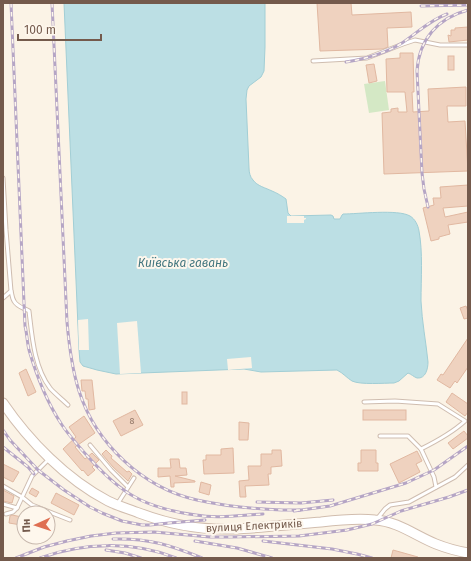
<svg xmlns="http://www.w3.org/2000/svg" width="471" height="561" viewBox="0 0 471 561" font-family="'Fira Sans',sans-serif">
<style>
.green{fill:#d4e8c5}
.water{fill:#bcdfe4;stroke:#a2ced5}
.pier{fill:#fbf3e6}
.building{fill:#efd2bf;stroke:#e1b8a1}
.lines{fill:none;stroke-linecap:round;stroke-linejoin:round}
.lane-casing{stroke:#cfbdb0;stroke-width:5}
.secondary-casing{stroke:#d1bdae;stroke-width:11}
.lane{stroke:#fff;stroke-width:3}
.secondary{stroke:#fff;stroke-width:9}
.rail-casing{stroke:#b5a5c5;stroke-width:3}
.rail{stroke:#fef7ed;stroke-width:1.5;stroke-dasharray:4.5;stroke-linecap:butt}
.labels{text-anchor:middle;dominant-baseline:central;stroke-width:4;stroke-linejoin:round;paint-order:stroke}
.number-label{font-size:9px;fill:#937869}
.street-label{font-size:11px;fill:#745a4c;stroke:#fef7ed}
.water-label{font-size:12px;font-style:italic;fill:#43767f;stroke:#fef7ed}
</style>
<rect width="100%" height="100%" fill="#fbf3e6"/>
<polygon class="green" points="385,81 389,110 369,113 364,84"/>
<path class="water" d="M 64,3 L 265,3 L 265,47 L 264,71 L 261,77 L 249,86 L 247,90 L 246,99 L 249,168 C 249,172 250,177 253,180 C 257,186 266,188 272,191 C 277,193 282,196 286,199 L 288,213 L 291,216 L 331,215 L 333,216 L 334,219 L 340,219 L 342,215 L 343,214 C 358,214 398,209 410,216 C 415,219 418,225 419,231 C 423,252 421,279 421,301 C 422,322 426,342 428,362 C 428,368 426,379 417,378 C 414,377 411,374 408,373 L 399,381 L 394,383 C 385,383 360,385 352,381 C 347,378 343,373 337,370 L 261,372 L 244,369 L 116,374 L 97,370 L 83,366 L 80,362 L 79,350 Z"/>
<g class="pier">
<polygon points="287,216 304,216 304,218 306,218 306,219 304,220 304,223 287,223"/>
<polygon points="88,319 89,350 79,350 78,320"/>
<polygon points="137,321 141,373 120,374 117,323"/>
<polygon points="251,357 252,368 228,370 227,359"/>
</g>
<g class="building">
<polygon points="317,3 351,3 352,15 411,12 412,27 387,28 388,47 383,49 320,51"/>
<polygon points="468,27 468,40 449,42 448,35 451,36 451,30 455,30 455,28"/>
<polygon points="400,53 413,53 414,92 412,92 413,112 429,111 428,89 466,87 466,106 447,106 448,122 465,121 468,171 384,174 382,113 391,112 391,109 398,108 398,112 407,112 405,92 387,92 386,59 400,58"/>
<rect x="448" y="56" width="6" height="14"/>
<polygon points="374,64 377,81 369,83 366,65"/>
<polygon points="468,185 468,206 443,208 445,217 468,212 468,222 448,225 450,234 439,237 439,239 431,241 423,208 434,205 433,198 441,198 440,187"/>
<polygon points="466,306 468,311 468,318 464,319 460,308"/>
<polygon points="468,338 468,367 457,383 455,381 450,388 437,380 441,374 443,375"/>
<polygon points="26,369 36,392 28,396 19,373"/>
<polygon points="81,380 92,380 95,409 89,410 88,399 86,399 85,391 82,391"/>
<rect x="182" y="392" width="5" height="12"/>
<polygon points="452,393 468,404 468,412 465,416 446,402"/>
<polygon points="135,410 143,425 121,436 113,421"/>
<rect x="363" y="410" width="43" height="10"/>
<polygon points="84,416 95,433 75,447 85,459 92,453 99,460 92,467 95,470 88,476 83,470 82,471 63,449 76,437 69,427"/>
<polygon points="239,422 249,423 248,440 239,440"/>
<polygon points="464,431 468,436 468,438 453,449 448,443"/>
<polygon points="233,448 234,473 204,474 203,460 206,460 206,455 221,455 221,449"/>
<polygon points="106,450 112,456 111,458 127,472 129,471 132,474 128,481 113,467 102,454"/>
<polygon points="272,450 281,450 282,466 271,467 271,474 268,474 269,485 245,486 246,497 240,497 239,481 249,480 248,466 261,466 261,454 272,454"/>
<polygon points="361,450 376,450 376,463 378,463 378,471 358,471 358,463 361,463"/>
<polygon points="417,451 422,461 416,464 420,472 399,483 390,464"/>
<polygon points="170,459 179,459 180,468 186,468 187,475 175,476 195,481 195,482 174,483 174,487 171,487 170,476 158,477 158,468 171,468"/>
<polygon points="3,464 19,472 13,482 3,477"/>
<polygon points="201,482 211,485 209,495 199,492"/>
<polygon points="32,488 39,492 36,497 29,493"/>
<polygon points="3,490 14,496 12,503 3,501"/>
<polygon points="56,493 79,505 74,515 51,503"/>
<polygon points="12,515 22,517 21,525 9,523 10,516"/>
<polygon points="393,550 418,557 418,558 391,558"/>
</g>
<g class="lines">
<g class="lane-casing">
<g id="lane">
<polyline points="313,61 367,58 403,44 415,40 440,45 468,45"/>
<polyline points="3,178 6,230 11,291 3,298"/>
<path d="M 11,291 C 12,294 12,298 14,301 C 17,307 24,308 29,311 C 32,336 34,367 50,388 C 55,394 62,399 68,405"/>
<path d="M 364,402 L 395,401 L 438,404 L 465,421 C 452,433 437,441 421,449"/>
<polyline points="380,436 408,436 421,449 434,477 436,487"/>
<polyline points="90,445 111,470 128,487"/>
<polyline points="3,486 22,497 32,505 70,520"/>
<polyline points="118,503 134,478"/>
<polyline points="3,504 17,508"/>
<polyline points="6,514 13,512 17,508 32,476 49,459"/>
<polyline points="377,519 385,509 390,505 409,502 455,477 468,465"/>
</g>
</g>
<g class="secondary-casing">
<path id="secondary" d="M 3,403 C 29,441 66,479 108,501 C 118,506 129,509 139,513 C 171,525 199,530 233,529 C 262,528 292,524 321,522 C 338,520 357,518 375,520 C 397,521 416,536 436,544 C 446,548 457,551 468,553"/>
</g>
<use href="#lane" class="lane"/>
<use href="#secondary" class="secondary"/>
<g class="rail-casing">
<g id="rail">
<path d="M 11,3 L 25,326 C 27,333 27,342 29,350 C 36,374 48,404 62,425 C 70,437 81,449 91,460 C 104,474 118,488 135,497 C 150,506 178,513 196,515 C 218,519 241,515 263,514"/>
<path d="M 52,3 L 67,322 C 69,345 72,369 79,391 C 96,444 143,488 197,500 C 224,506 254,509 282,510 C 288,510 294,510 300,510"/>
<polyline points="421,6 468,5"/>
<path d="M 346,62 C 365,59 386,53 402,43 C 417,33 430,20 447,14"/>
<path d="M 428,207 L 424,189 L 422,173 L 417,71 C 419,39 438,18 468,10"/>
<polyline points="3,430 10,440 38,470 64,490 90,507 102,513 122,521 142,525 150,525 169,523 205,520"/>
<polyline points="3,447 28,467 34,474"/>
<polyline points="257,502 301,503 333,500"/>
<polyline points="294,511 330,506 406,483 434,470 468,446"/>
<path d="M 113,539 C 149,538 170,545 202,558"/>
<polyline points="195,541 237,548 272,558"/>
<polyline points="263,541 332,549 357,554 372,558"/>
<polyline points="106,550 125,553 141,558"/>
<polyline points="16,558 44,547 67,541 91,536 116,533 154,532 210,537 229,537 299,536 347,530 372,524 401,511 449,497 468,490"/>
<path d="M 40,558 C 83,542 133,541 176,558"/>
</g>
</g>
<use href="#rail" class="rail"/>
</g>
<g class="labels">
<g class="number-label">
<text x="132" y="421">8</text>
</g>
<g class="street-label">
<text transform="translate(254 526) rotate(-3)">вулиця Електриків</text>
</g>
<g class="water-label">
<text x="183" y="263">Київська гавань</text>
</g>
</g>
<rect width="471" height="561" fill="none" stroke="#745a4c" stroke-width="8"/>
<g transform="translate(36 525) rotate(267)"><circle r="19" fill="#fef7ed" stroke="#c7b8ad"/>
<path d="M0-3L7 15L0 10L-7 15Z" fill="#df6f52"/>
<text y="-6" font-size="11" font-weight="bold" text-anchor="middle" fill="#745a4c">Пн</text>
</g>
<path d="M18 34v6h83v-6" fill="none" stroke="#745a4c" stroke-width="2"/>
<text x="24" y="34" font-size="12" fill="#745a4c" stroke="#fef7ed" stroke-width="3" paint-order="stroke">100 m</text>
</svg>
